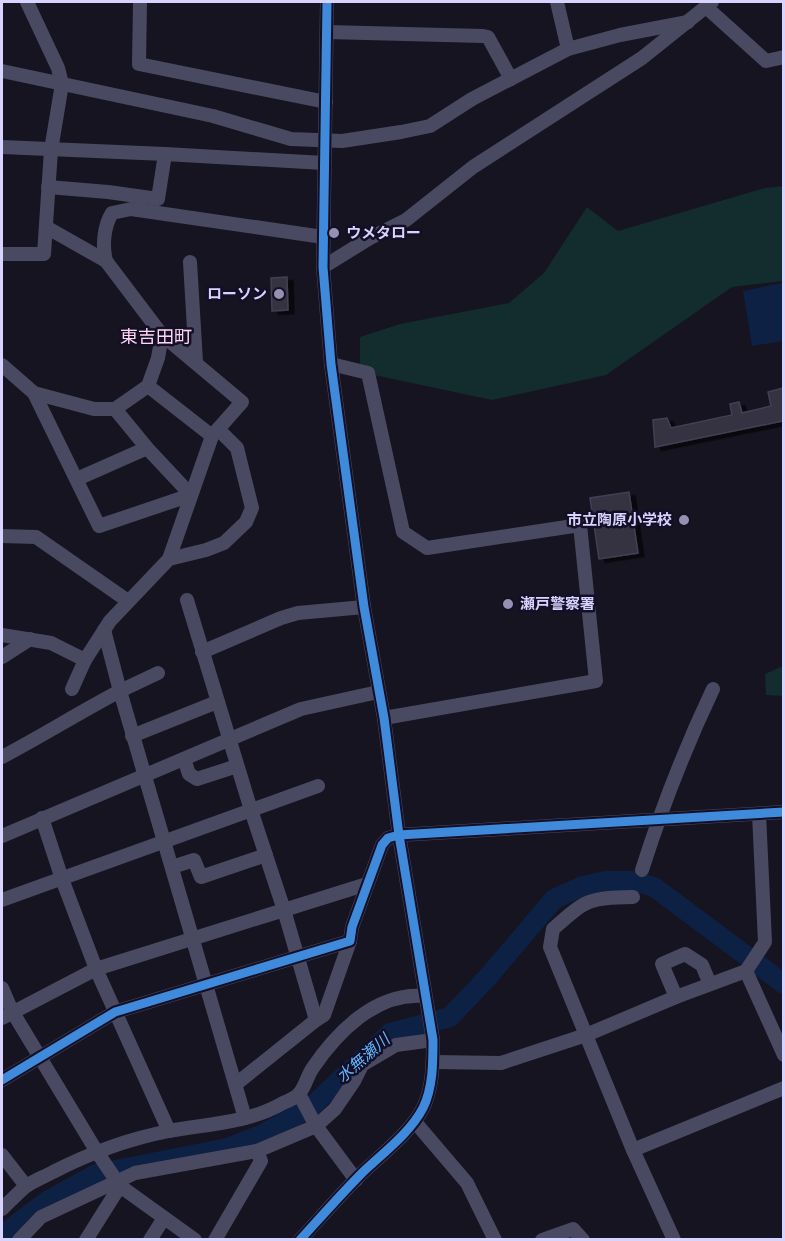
<svg xmlns="http://www.w3.org/2000/svg" width="785" height="1241" viewBox="0 0 785 1241" font-family="Raleway,'Noto Sans JP',sans-serif">
<style>
.green{fill:#132c2d}
.water{fill:#0d2144}
.lines{fill:none;stroke-linecap:round;stroke-linejoin:round}
.river{stroke:#0d2144;stroke-width:20}
.building{fill:#343243;stroke:#433f54;stroke-width:1.5;filter:url(#shadow)}
.minor{stroke:#4a4962;stroke-width:14}
.cycleway-casing{stroke:#130f26;stroke-width:13}
.cycleway{stroke:#408adc;stroke-width:9}
.poi-dot{fill:#9591b1;stroke:#130f26;stroke-width:2}
.labels{text-anchor:middle;dominant-baseline:central;stroke-width:5;stroke-linejoin:round;paint-order:stroke}
.poi-label{font-size:15px;font-weight:bold;fill:#d9d4ff;stroke:#130f26;text-anchor:start}
.water-label{font-size:16px;font-style:italic;fill:#62b6ff;stroke:#130f26}
.quarter-label{font-size:18px;fill:#ffd6f0;stroke:#130f26}
</style>
<defs>
<filter id="shadow"><feDropShadow dx="6" dy="3.5" stdDeviation="0" flood-color="#0009"/></filter>
</defs>
<rect width="100%" height="100%" fill="#161421"/>
<g class="green">
<polygon points="783,186 783,281 732,287 606,375 492,400 360,372 360,337 400,324 509,303 544,273 587,207 618,231 765,188"/>
<polygon points="783,666 783,696 766,695 765,674"/>
</g>
<polygon class="water" points="782,283 783,341 752,346 743,291"/>
<g class="lines">
<polyline class="river" points="2,1240 10,1229 47,1201 96,1174 227,1148 263,1134 311,1107 390,1033 450,1017 487,978 554,899 583,886 605,881 633,881 654,887 784,984"/>
</g>
<g class="building">
<polygon points="287,277 288,310 272,311 271,278"/>
<polygon points="783,388 783,421 655,447 653,420 667,418 671,428 732,415 730,404 739,402 742,413 771,406 768,392"/>
<polygon points="629,492 638,553 599,559 590,498"/>
</g>
<g class="lines">
<g class="minor">
<polyline points="140,2 139,64 326,102"/>
<polyline points="557,2 568,49"/>
<polyline points="706,7 766,61 784,57"/>
<polyline points="327,32 483,36 488,37 511,79"/>
<polyline points="2,71 213,116 291,139 342,141 401,132 430,126 472,99 568,49 620,35 688,22"/>
<polyline points="2,147 165,154 324,163"/>
<polyline points="48,187 108,192 158,199 165,154"/>
<polyline points="2,254 44,254 51,150 62,84 58,68 27,2"/>
<path d="M 106,261 C 102,245 104,226 112,213 L 131,209 L 323,237"/>
<polyline points="190,262 196,362"/>
<polyline points="323,267 370,238 406,220 473,167 642,58 712,2"/>
<polyline points="331,364 368,373 403,532 427,548 580,525 596,681 384,718"/>
<polyline points="2,365 34,393 94,409 115,409 148,386 158,358 162,335"/>
<polyline points="148,386 212,436"/>
<polyline points="34,393 99,526 191,495"/>
<polyline points="115,409 147,448 191,495"/>
<polyline points="77,479 147,448"/>
<polyline points="2,536 36,537 128,601"/>
<polyline points="169,559 206,550 224,543 246,522 252,508 237,448 218,429"/>
<polyline points="104,630 120,691 158,673"/>
<polyline points="2,635 51,643 85,660 110,621 169,559 212,436 242,402 162,335 106,261 46,227"/>
<polyline points="202,652 281,618 298,613 364,607"/>
<polyline points="2,657 30,639"/>
<polyline points="72,689 85,660"/>
<polyline points="132,736 217,702"/>
<path d="M 2,757 C 42,736 80,712 120,691 L 245,1118"/>
<polyline points="184,759 189,774 197,779 237,766"/>
<polyline points="2,836 301,709 378,692"/>
<polyline points="172,867 194,860 201,877 266,855"/>
<path d="M 642,870 C 662,807 685,748 713,689"/>
<path d="M 633,897 C 588,898 587,899 553,929 L 550,947 L 633,1150 L 674,1240"/>
<polyline points="2,900 318,786"/>
<polyline points="746,971 784,1055"/>
<polyline points="2,988 12,1011 97,1152 120,1186 195,1240"/>
<polyline points="676,997 662,964 685,954 702,965 710,984"/>
<polyline points="2,1018 96,969 62,879 42,818"/>
<polyline points="316,1020 324,1015 350,941"/>
<polyline points="433,1062 501,1063 586,1035 676,997 746,971 765,942 759,814"/>
<polyline points="2,1080 115,1012 350,941 352,927 382,845 388,838 399,835 784,812"/>
<polyline points="236,1084 316,1020 284,910 367,884"/>
<polyline points="299,1094 316,1126 356,1180"/>
<polyline points="415,1122 467,1183 495,1240"/>
<polyline points="169,1131 96,969 284,910 251,810 187,600"/>
<polyline points="633,1150 784,1088"/>
<polyline points="2,1155 26,1186"/>
<path d="M 2,1209 C 9,1202 17,1194 25,1187 C 33,1181 44,1177 53,1172 C 90,1153 128,1139 169,1131 C 207,1124 249,1123 283,1103 C 288,1101 296,1097 299,1094 C 305,1087 307,1077 312,1069 C 337,1032 376,992 424,996"/>
<polyline points="19,1240 41,1217 135,1173 257,1151 316,1126 335,1109 354,1081 362,1065 396,1045 433,1040"/>
<polyline points="86,1240 120,1186"/>
<polyline points="150,1240 164,1218"/>
<polyline points="215,1240 261,1161 257,1151"/>
<path d="M 300,1240 C 321,1217 341,1194 363,1172 C 383,1153 410,1133 423,1108 C 433,1088 433,1062 433,1040 L 399,835 L 384,718 L 364,607 L 331,364 L 323,267 L 327,2"/>
<polyline points="542,1240 573,1229 583,1240"/>
</g>
<g class="cycleway-casing">
<g id="cycleway">
<polyline points="2,1080 115,1012 350,941 352,927 382,845 388,838 399,835 784,812"/>
<path d="M 300,1240 C 321,1217 341,1194 363,1172 C 383,1153 410,1133 423,1108 C 433,1088 433,1062 433,1040 L 399,835 L 384,718 L 364,607 L 331,364 L 323,267 L 327,2"/>
</g>
</g>
<use href="#cycleway" class="cycleway"/>
</g>
<g class="poi-dot">
<circle cx="334" cy="233" r="6"/>
<circle cx="279" cy="294" r="6"/>
<circle cx="684" cy="520" r="6"/>
<circle cx="508" cy="604" r="6"/>
</g>
<g class="labels">
<g class="poi-label">
<text x="346" y="233">ウメタロー</text>
<text x="267" y="294" text-anchor="end">ローソン</text>
<text x="672" y="520" text-anchor="end">市立陶原小学校</text>
<text x="520" y="604">瀬戸警察署</text>
</g>
<g class="water-label">
<text transform="translate(363 1058) rotate(-41)">水無瀬川</text>
</g>
<g class="quarter-label">
<text x="156" y="336">東吉田町</text>
</g>
</g>
<rect width="785" height="1241" fill="none" stroke="#d9d4ff" stroke-width="6"/>
</svg>
